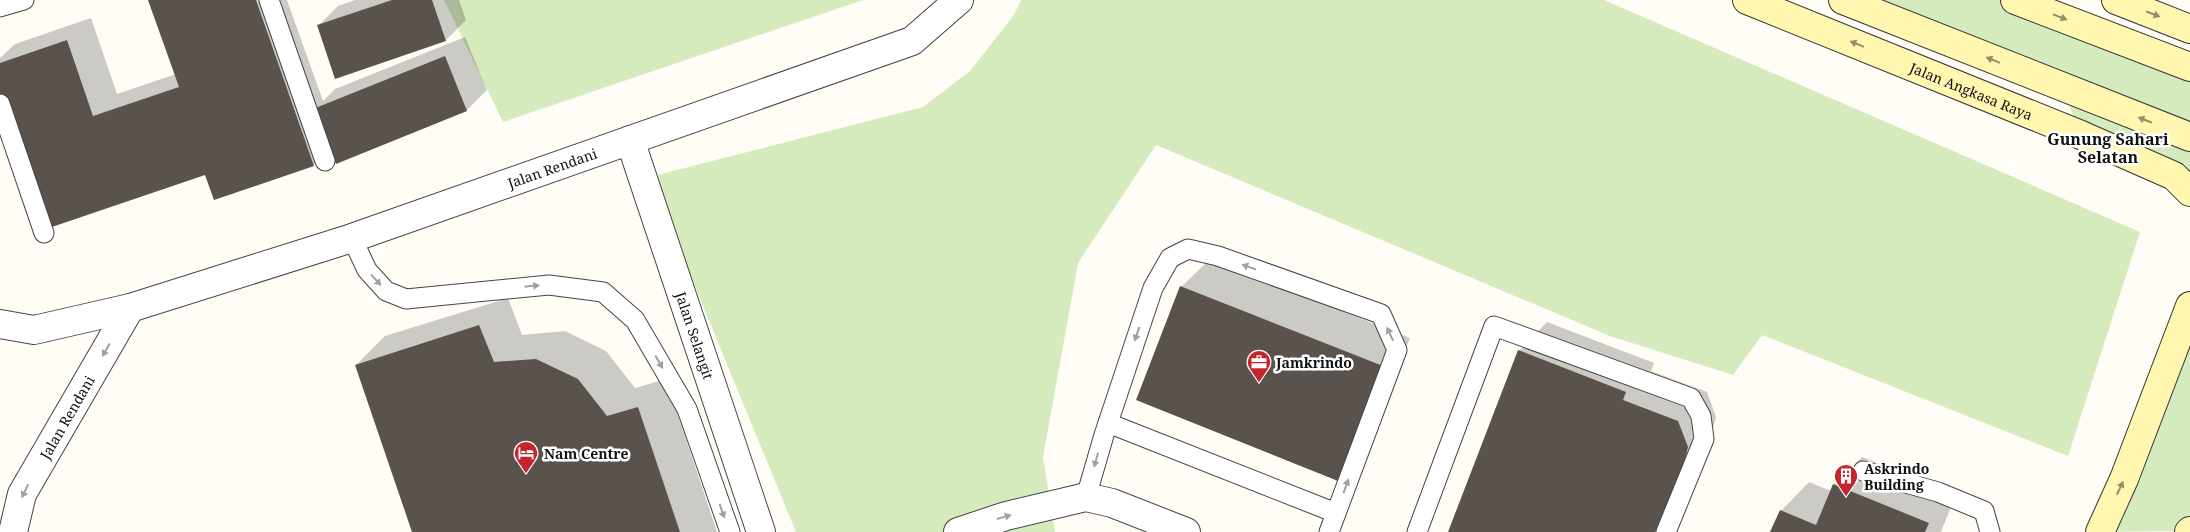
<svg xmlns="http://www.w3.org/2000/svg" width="2190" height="532" viewBox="0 0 2190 532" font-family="'Noto Serif',serif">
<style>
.green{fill:#d5ebbd}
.shadow{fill:#0003}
.building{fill:#5a524d}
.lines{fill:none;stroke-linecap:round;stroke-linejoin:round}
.lane-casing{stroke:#444;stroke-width:21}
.street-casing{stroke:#444;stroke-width:30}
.secondary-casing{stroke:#333;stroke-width:30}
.lane{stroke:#fff;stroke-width:19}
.street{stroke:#fff;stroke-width:28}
.secondary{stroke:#fff6b0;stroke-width:28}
.oneway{fill:#948f68}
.oneway2{fill:#a0a0a0}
.labels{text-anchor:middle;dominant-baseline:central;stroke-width:5;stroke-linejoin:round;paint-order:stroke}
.street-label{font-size:14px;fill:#111;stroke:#fff}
.poi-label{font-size:14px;font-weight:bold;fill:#111;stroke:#fff;text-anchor:start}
.quarter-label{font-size:16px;font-weight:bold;fill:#111;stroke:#fff}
</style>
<rect width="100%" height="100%" fill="#fffdf5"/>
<g class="green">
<polygon points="444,0 863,0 503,122"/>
<polygon points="1021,0 1604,0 2140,232 2068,456 1762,335 1733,375 1610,336 1156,145 1078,263 1043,457 1055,532 796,532 650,177 923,107 970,71 1014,15"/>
<polygon points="1843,0 2015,0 2190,67 2190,192 2081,135 2062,87"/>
<polygon points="2190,298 2190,531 2097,532"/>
</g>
<g class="shadow">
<polygon points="150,0 287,0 323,101 335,89 465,37 487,90 467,110 331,148 313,165 206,173 0,93 0,58 15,44 91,18 117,94 176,74"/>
<polygon points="355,0 459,0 466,20 446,40 336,77 318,26 338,6"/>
<polygon points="1210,259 1410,338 1366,451 1181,287"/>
<polygon points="508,298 522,335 565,331 606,351 635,388 666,379 717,532 413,532 356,365 385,336"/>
<polygon points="1547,322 1654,363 1651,371 1707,392 1716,417 1705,460 1661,532 1450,532 1519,351"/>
<polygon points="1862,457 1956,494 1941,532 1771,532 1781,511 1809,482 1831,491 1834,485"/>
</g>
<g class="building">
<polygon points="148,0 256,0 314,166 214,200 205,175 46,229 0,97 0,63 67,40 93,116 179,87"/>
<polygon points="392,0 432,0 446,41 335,79 317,25"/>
<polygon points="445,56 467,111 336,164 313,109"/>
<polygon points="1180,286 1383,366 1338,481 1136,400"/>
<polygon points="479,325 494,362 536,359 578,379 607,416 638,407 680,532 412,532 355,365"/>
<polygon points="1518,350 1626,392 1623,400 1678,421 1688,447 1677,490 1655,532 1448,532"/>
<polygon points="1833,484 1929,523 1925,532 1770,532 1780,510 1816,525"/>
</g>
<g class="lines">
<g class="lane-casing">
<g id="lane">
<polyline points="269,0 325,161"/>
<polyline points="0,7 24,0"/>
<polyline points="0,104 44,233"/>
<polyline points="352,238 367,270 386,291 406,299 549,285 603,292 635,320 687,409 730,532"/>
<polyline points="1108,423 1336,513"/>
<polyline points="1863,471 1938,492 1984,511 1990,532"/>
<polyline points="1086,497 1104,435 1153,288 1170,258 1188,249 1218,256 1381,314 1397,350 1329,532"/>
<polyline points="1417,532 1494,326 1691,398 1701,416 1704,439 1666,532"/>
</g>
</g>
<g class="street-casing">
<g id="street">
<path id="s1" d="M 630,140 L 761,532"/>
<path id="s2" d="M 0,324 L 34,330 L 130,308 L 352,238 L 912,41 L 959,0"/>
<path id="s3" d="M 13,532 L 22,494 L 130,308"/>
<polyline points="958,532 1006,516 1086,497 1112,503 1186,532"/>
</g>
</g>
<g class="secondary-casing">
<g id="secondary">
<path id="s4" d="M 1747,0 L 2081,135 L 2174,176 L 2190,192"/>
<polyline points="1843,0 2190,137"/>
<polyline points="2015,0 2190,67"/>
<polyline points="2116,0 2190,29"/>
<polyline points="2100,532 2124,479 2190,306"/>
<polyline points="2189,532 2190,531"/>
</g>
</g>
<use href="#lane" class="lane"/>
<use href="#street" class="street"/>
<use href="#secondary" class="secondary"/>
</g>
<defs><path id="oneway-solid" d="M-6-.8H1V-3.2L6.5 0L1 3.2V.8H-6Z" transform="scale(1.25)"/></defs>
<g class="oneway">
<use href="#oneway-solid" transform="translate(2153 14) rotate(21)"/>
<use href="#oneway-solid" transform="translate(2060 17) rotate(21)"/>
<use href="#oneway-solid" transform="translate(1857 44) rotate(-158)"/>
<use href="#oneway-solid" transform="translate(1993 60) rotate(-158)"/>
<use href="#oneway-solid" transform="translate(2145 120) rotate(-159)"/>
<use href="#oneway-solid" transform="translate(2120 488) rotate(-65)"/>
</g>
<g class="oneway2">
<use href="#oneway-solid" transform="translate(1249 267) rotate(-161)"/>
<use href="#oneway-solid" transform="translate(376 280) rotate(48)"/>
<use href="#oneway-solid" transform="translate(532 286) rotate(-6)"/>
<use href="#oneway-solid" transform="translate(1137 334) rotate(109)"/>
<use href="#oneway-solid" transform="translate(1390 334) rotate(-114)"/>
<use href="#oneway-solid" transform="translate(106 350) rotate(120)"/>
<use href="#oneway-solid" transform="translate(659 362) rotate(60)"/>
<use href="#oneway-solid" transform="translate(1096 460) rotate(106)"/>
<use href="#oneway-solid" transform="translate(1346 486) rotate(-70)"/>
<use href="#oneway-solid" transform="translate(25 491) rotate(116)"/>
<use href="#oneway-solid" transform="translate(722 511) rotate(71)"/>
<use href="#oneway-solid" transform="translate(1004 517) rotate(-16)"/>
</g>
<defs>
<g id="office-pin" transform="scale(1.25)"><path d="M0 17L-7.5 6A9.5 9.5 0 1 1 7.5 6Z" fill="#c4262e" stroke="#fff"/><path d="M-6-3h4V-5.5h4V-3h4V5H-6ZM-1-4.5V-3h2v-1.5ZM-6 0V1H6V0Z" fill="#fff"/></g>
<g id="hotel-pin" transform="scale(1.25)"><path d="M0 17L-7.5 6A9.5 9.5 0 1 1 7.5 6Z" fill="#c4262e" stroke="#fff"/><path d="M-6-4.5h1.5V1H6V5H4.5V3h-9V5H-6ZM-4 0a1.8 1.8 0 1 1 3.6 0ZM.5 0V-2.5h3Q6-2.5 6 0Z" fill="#fff"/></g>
<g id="building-pin" transform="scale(1.25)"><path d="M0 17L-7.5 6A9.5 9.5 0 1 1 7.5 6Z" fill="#c4262e" stroke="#fff"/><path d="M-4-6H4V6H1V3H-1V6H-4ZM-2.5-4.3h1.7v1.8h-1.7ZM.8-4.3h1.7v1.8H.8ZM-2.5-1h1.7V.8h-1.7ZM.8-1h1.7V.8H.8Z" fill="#fff"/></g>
</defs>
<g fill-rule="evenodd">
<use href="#office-pin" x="1259" y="362"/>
<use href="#hotel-pin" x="526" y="453"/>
<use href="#building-pin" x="1846" y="476"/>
</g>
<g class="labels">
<g class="street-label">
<text stroke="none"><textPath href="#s4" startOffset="242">Jalan Angkasa Raya</textPath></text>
<text stroke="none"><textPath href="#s2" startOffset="578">Jalan Rendani</textPath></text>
<text stroke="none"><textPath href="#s1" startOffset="206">Jalan Selangit</textPath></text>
<text stroke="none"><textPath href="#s3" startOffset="128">Jalan Rendani</textPath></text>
</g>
<g class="poi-label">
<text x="1276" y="362">Jamkrindo</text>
<text x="544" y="453">Nam Centre</text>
<text x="1864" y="468">Askrindo<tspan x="1864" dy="16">Building</tspan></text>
</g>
<g class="quarter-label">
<text x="2108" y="139">Gunung Sahari<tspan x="2108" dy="18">Selatan</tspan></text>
</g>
</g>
</svg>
